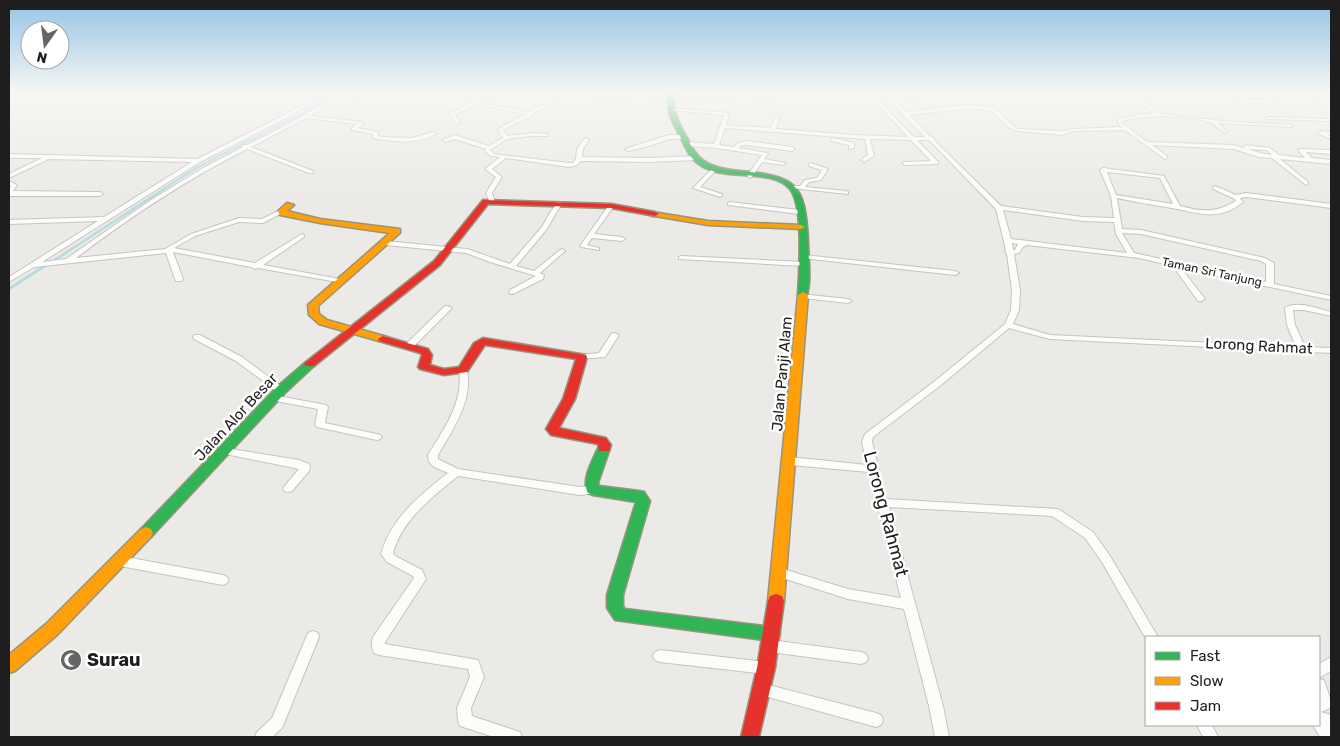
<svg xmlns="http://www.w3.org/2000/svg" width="1340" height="746" viewBox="0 0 1340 746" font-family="Rubik,sans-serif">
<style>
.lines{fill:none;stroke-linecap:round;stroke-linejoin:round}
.stream-far2{stroke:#b8dbe1;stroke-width:2}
.stream-far1{stroke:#b8dbe1;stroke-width:2.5}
.stream{stroke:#b8dbe1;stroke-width:3}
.street-casing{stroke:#c5c4c2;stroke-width:2}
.fast-casing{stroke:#96967d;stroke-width:3}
.slow-casing{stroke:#96967d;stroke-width:3}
.jam-casing{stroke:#96967d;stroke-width:3}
.street{fill:#fcfcfb;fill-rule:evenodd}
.fast{fill:#30b455;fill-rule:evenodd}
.slow{fill:#ff9f0a;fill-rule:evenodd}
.jam{fill:#e5322d;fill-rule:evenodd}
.labels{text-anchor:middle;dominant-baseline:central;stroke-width:5;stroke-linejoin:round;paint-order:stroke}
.far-street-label{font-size:12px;fill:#1e1e1e;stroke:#fff}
.street-label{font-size:15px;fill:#1e1e1e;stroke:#fff}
.near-street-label{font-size:18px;fill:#1e1e1e;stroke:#fff}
.near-poi-label{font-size:18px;font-weight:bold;fill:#1e1e1e;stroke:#fff;text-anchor:start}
</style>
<rect width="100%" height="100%" fill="#eceae6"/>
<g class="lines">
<polyline class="stream-far2" points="194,169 303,113 334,93"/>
<polyline class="stream-far1" points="44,267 196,168"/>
<polyline class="stream" points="9,289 46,265"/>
<g class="street-casing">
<g id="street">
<polygon points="19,93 24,93 9,99 9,97"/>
<path d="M 322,93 L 326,93 L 290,116 L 200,162 L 42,262 L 66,259 L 151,200 L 203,168 L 243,147 L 242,145 L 247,145 L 294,121 L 325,103 L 327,103 L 327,105 L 310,116 L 363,122 L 363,124 L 358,128 L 378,132 L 378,136 L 382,137 L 412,138 L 433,132 L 436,134 C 418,145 393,142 373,138 L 373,134 L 352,130 L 352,128 L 357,124 L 306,118 L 251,147 L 313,171 L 313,173 L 309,173 L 247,149 C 187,179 130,217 76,258 L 165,249 L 191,234 L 239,218 L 262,219 L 282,209 L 284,210 L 284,212 L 263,223 L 239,222 L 195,236 L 174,248 L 255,263 L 302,234 L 304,235 L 304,237 L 263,265 L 340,279 L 344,281 L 343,283 L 258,268 L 254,269 L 251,267 L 173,252 L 183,279 L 182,281 L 176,281 L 175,279 L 166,253 L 34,267 L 9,282 L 9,277 L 98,221 L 9,224 L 9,220 L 104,217 L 192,162 L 47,159 L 47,160 L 11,177 L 9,176 L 9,174 L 42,158 L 9,158 L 9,154 L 197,159 L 286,114 Z"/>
<polygon points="367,93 372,93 356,99 335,95 337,94 356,97"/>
<polygon points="391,93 400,93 382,96 380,95"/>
<polygon points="490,93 494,93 478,102 528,112 543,105 552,97 556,98 547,107 533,113 533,115 503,130 507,136 535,133 548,134 548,136 530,136 507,139 490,150 494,154 569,163 573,163 576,159 577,149 584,139 586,138 589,140 583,149 582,157 649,158 696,156 699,158 696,160 649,162 581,161 577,165 569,167 506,158 492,169 502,177 492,193 495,202 490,203 486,193 496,177 485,169 500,157 491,156 485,151 486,149 455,139 445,142 442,140 455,135 489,146 503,138 498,130 498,129 526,114 476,104 455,115 460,123 456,124 450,113"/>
<polygon points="524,93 528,93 524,97 522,96"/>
<polygon points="617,93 626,93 608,96 606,95"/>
<path d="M 867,93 L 871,93 L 914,137 L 925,137 L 900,112 L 897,106 L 892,104 L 892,102 L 881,93 L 885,93 L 897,101 L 932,93 L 937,93 L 899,103 L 906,112 C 928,110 974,100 994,109 C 1004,113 1008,124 1018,129 L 1063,131 L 1073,129 L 1122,127 L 1118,123 L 1118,119 L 1131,116 L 1155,113 L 1125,93 L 1129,93 L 1162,114 L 1223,121 L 1291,125 L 1293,126 L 1291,127 L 1218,123 L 1227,132 L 1225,133 C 1220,130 1215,124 1209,122 C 1184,115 1147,114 1122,121 L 1122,123 L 1147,142 L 1234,145 L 1260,153 L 1272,155 L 1267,150 L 1246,149 L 1243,147 L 1246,145 L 1270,148 L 1279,155 L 1305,158 L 1298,150 L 1299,149 L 1331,150 L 1331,154 L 1306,152 L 1312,158 L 1331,160 L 1331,164 L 1280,159 L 1308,182 L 1308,184 L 1306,185 L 1272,158 L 1259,157 L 1234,149 L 1152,145 L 1167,156 L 1167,158 L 1165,159 L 1125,130 L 1073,131 L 1063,135 L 1017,131 L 1008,127 L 993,112 L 983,109 L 962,109 L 909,115 L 931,137 L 934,138 L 934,140 L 1001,206 L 1083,217 L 1114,218 L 1111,196 L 1100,170 L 1103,168 L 1164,176 L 1180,206 C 1203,212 1215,213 1236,201 L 1235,199 L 1213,189 L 1213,187 L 1215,186 L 1236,195 L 1246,193 L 1331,204 L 1331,208 L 1246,197 L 1240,198 L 1243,202 C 1219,222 1198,213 1172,208 C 1154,205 1135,202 1117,198 L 1122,229 L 1141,230 L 1265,258 L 1274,263 L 1274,284 L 1331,296 L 1331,300 L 1181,268 L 1205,299 L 1201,301 L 1198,301 L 1173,266 L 1139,258 L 1027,245 L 1023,247 L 1019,253 L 1014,254 L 1020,290 L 1019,310 L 1013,324 L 1050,335 L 1296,347 L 1287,325 L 1285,308 C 1297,300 1318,309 1331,312 L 1331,316 L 1304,310 L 1293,310 L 1295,325 L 1305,347 L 1331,348 L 1331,353 L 1050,339 L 1009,328 L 941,385 L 873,437 L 872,442 L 886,499 L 1058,509 L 1093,532 L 1110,556 L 1158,637 L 1146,637 L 1146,639 L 1102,562 L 1085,538 L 1052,516 L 889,507 L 943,706 L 949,737 L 935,737 L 929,706 L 904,609 L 848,599 L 776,576 L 774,573 L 776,570 L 780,568 L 848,589 L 901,598 L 869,472 L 790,465 L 786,463 L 785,461 L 786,459 L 790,457 L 867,465 L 862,442 L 865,434 L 935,381 L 1005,324 L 1011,310 L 1012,290 L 1007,254 L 1005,252 L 1006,250 L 996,209 L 929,140 L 917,140 L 938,162 L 938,164 L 905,165 L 902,163 L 903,162 L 931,161 L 911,140 L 870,139 L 874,156 L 864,162 L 861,160 L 868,155 L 865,139 L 725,128 L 719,145 L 734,147 L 738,143 L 747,141 L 792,147 L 795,149 L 792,151 L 747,145 L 742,145 L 739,148 L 767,153 L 768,154 L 764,159 L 786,163 L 783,165 L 762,162 L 752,177 L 750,178 L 747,176 L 762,155 L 716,148 L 688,146 L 685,144 L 688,142 L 714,144 L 724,115 L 670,110 L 668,109 L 670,108 L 729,113 L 726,125 L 771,128 L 775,116 L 777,115 L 779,116 L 776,129 L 855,135 L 908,137 ZM 1107,172 L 1160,178 L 1173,204 L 1116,195 ZM 1003,210 L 1083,221 L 1114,222 L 1116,234 L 1127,253 L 1011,239 ZM 1122,233 L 1141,234 L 1261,261 L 1266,264 L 1266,282 L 1134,253 ZM 1012,243 L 1018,244 L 1015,250 L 1013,250 Z"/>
<polygon points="1219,93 1224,93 1242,100 1265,100 1258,96 1238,93 1258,93 1285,109 1281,110 1270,103 1246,103 1249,105 1247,106"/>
<path d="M 1286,93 C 1291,92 1314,101 1319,104 L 1317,105 L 1300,101 Z"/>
<polygon points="1314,93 1331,93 1331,94 1316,94"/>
<polygon points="670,97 770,104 772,105 770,106 668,99"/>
<polygon points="600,100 669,104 671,105 669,106 598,102"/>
<polygon points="1269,117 1331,119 1331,121 1267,119 1267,117"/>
<polygon points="1321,131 1331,132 1331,134 1328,135 1331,136 1331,139 1319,134 1318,133"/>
<polygon points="669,135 683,135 686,137 683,139 670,139 649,146 628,151 625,149"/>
<polygon points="833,138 854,143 854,148 849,149 849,145 831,141 831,139"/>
<polygon points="811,163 828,169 821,180 809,182 805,187 846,191 848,192 848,194 791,188 791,186 800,186 805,180 817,178 822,170 809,166 809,164"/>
<polygon points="714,167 717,169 716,170 700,187 722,194 722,196 720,197 693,188"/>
<polygon points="9,181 17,185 13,191 100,192 103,194 100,196 9,196 9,189 11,186 9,185"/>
<polygon points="558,202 563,203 557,211 547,229 516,266 534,271 560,250 562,249 565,251 540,273 544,275 543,279 513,294 510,294 509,292 510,290 536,276 490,262 466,253 386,245 383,243 386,241 467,249 510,264 542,227 551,211"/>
<polygon points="730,202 799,210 802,212 799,214 728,205 728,203"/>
<polygon points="609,205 614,206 594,234 622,237 625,239 622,241 592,238 587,245 599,248 599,250 581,247 580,246"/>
<polygon points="804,255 955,271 959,273 955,275 802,258 802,256"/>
<polygon points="681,256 804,262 808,264 804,266 679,259 679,257"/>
<polygon points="800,294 848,299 852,301 848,303 803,298 799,296"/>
<polygon points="445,306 448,306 452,308 412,348 406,348 405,346 406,344"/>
<polygon points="612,333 615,333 619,335 605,357 579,359 578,357 579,355 599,353"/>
<polygon points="194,335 200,335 242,357 286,390 284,392 278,392 236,361 194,339 193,337"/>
<path d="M 463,367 L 467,370 C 473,401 453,429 438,455 L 438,459 L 458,469 L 580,487 L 593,486 L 597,487 L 598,490 L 597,493 L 580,495 L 458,476 C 432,497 402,520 393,553 L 395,556 L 422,570 L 426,579 L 385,642 L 385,644 L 478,660 L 484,677 L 471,708 L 472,716 L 520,732 L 522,737 L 494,737 L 460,726 L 458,721 L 457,708 L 470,677 L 468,669 L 379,655 L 374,653 C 372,648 371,643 373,637 L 414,578 L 413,576 L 387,562 L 381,554 C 391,518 420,495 448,473 L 434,467 L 429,462 L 428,455 C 444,429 464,402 459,370 Z"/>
<polygon points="273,395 326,405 328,407 325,423 377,434 380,435 382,437 380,439 377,440 317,427 315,425 318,409 270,400 268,398 270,396"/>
<polygon points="225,448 299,460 309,464 310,467 309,471 292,491 288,492 284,491 283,488 299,469 221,453 220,451 221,449"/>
<polygon points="120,556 223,575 227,577 229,580 227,583 223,585 120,566 116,564 114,561 116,558"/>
<polygon points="313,631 318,633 319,637 282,728 272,737 255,737 257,732 272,718 308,633"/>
<polygon points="770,640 861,652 866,654 868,658 866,662 861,664 770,652 765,650 763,646 765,642"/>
<polygon points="660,650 766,662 771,664 773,668 771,672 766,674 660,662 655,660 653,656 655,652"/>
<polygon points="1331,657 1331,671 1319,678 1319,664"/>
<polygon points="1319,679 1324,680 1331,701 1330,708 1321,712 1331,715 1331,737 1320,737 1313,725 1319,725"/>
<polygon points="761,683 876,713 881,715 883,720 881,725 876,727 761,695 756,694 754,689 756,684"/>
<polygon points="1197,725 1212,725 1218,737 1203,737"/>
</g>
</g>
<g class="fast-casing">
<g id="fast">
<path d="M 669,93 L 674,93 C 672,109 678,122 686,136 C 691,145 695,155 704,161 C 714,168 727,170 740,171 C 796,176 805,183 808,240 C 808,254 812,285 806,297 L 803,298 L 798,295 C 799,272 804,206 790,189 C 770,166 720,184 696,162 C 688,155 684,145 680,136 C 672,122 665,109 669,93 Z"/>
<polygon points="310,361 314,362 316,364 314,366 285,393 151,537 146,539 141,537 139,533 141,529 277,387 306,362"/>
<path d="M 604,444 L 609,445 L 610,448 L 598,483 L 599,486 L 639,491 L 644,492 L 650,501 L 623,595 L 623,606 L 625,609 L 772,627 L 778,629 L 780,634 L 778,639 L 772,641 L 615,620 L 607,608 L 607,595 L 636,502 L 593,495 L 588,493 C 581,480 592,462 598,448 L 599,445 Z"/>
</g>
</g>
<g class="slow-casing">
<g id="slow">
<polygon points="287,203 294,205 287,211 320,219 400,229 400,233 318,306 319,314 327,320 387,337 388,339 387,341 379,341 319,324 309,315 308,305 390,233 320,223 280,215 278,211"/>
<polygon points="652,212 708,221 801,225 805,227 801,229 708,225 655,216 652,216"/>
<polygon points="803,292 808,295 784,601 782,606 776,608 770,606 768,601 798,295"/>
<polygon points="146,527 151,529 153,533 151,537 58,634 15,671 9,673 9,655 46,624 141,529"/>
</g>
</g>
<g class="jam-casing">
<g id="jam">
<polygon points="483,200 611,204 655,212 659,214 655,216 611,208 488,204 440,265 314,366 306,366 304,364 306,362 434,261"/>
<polygon points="383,336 428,349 432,355 430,365 444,369 459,367 474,343 483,338 586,355 587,357 575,399 559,428 606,438 611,445 609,451 599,451 598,444 551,435 546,429 563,399 576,359 485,345 467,372 444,375 420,369 418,367 422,355 420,353 379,341 378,339"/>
<polygon points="776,594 782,596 784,601 775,668 759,737 741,737 757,668 768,601 770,596"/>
</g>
</g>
<use href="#street" class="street"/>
<use href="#fast" class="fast"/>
<use href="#slow" class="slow"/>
<use href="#jam" class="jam"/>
</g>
<linearGradient id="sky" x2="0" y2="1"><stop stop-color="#95c4e5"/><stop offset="0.47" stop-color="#f6f6f4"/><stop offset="1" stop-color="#f6f6f4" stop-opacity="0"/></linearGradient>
<rect width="1340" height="197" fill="url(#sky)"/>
<defs>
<g id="mosque-disc" transform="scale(1.125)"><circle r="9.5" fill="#666564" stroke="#fff"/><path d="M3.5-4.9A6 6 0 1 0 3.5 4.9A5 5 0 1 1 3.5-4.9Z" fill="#fff"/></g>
</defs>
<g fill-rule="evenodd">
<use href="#mosque-disc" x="71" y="660"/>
</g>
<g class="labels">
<g class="far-street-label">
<text transform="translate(1212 272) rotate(12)">Taman Sri Tanjung</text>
</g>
<g class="street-label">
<text transform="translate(1259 346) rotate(3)">Lorong Rahmat</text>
<text transform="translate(782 374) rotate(-85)">Jalan Panji Alam</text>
<text transform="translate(236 417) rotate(-47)">Jalan Alor Besar</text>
</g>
<g class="near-street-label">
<text transform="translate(886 514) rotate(75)">Lorong Rahmat</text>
</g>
<g class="near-poi-label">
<text x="87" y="660">Surau</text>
</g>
</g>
<rect width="1340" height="746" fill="none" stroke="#1e1e1e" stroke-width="20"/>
<rect x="1145" y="636" width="175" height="90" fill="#ffffff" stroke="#a5a5a5"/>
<rect x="1155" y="652" width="25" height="8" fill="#30b455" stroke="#a5a5a5"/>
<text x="1190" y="661" font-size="15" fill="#1e1e1e">Fast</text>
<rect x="1155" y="677" width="25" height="8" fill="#ff9f0a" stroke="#a5a5a5"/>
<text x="1190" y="686" font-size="15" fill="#1e1e1e">Slow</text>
<rect x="1155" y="702" width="25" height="8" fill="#e5322d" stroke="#a5a5a5"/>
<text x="1190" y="711" font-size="15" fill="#1e1e1e">Jam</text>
<g transform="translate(45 45) rotate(194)"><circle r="24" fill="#ffffff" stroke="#a5a5a5"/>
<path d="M0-4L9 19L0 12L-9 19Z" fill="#666564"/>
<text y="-8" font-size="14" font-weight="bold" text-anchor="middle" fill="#1e1e1e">N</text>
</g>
</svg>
